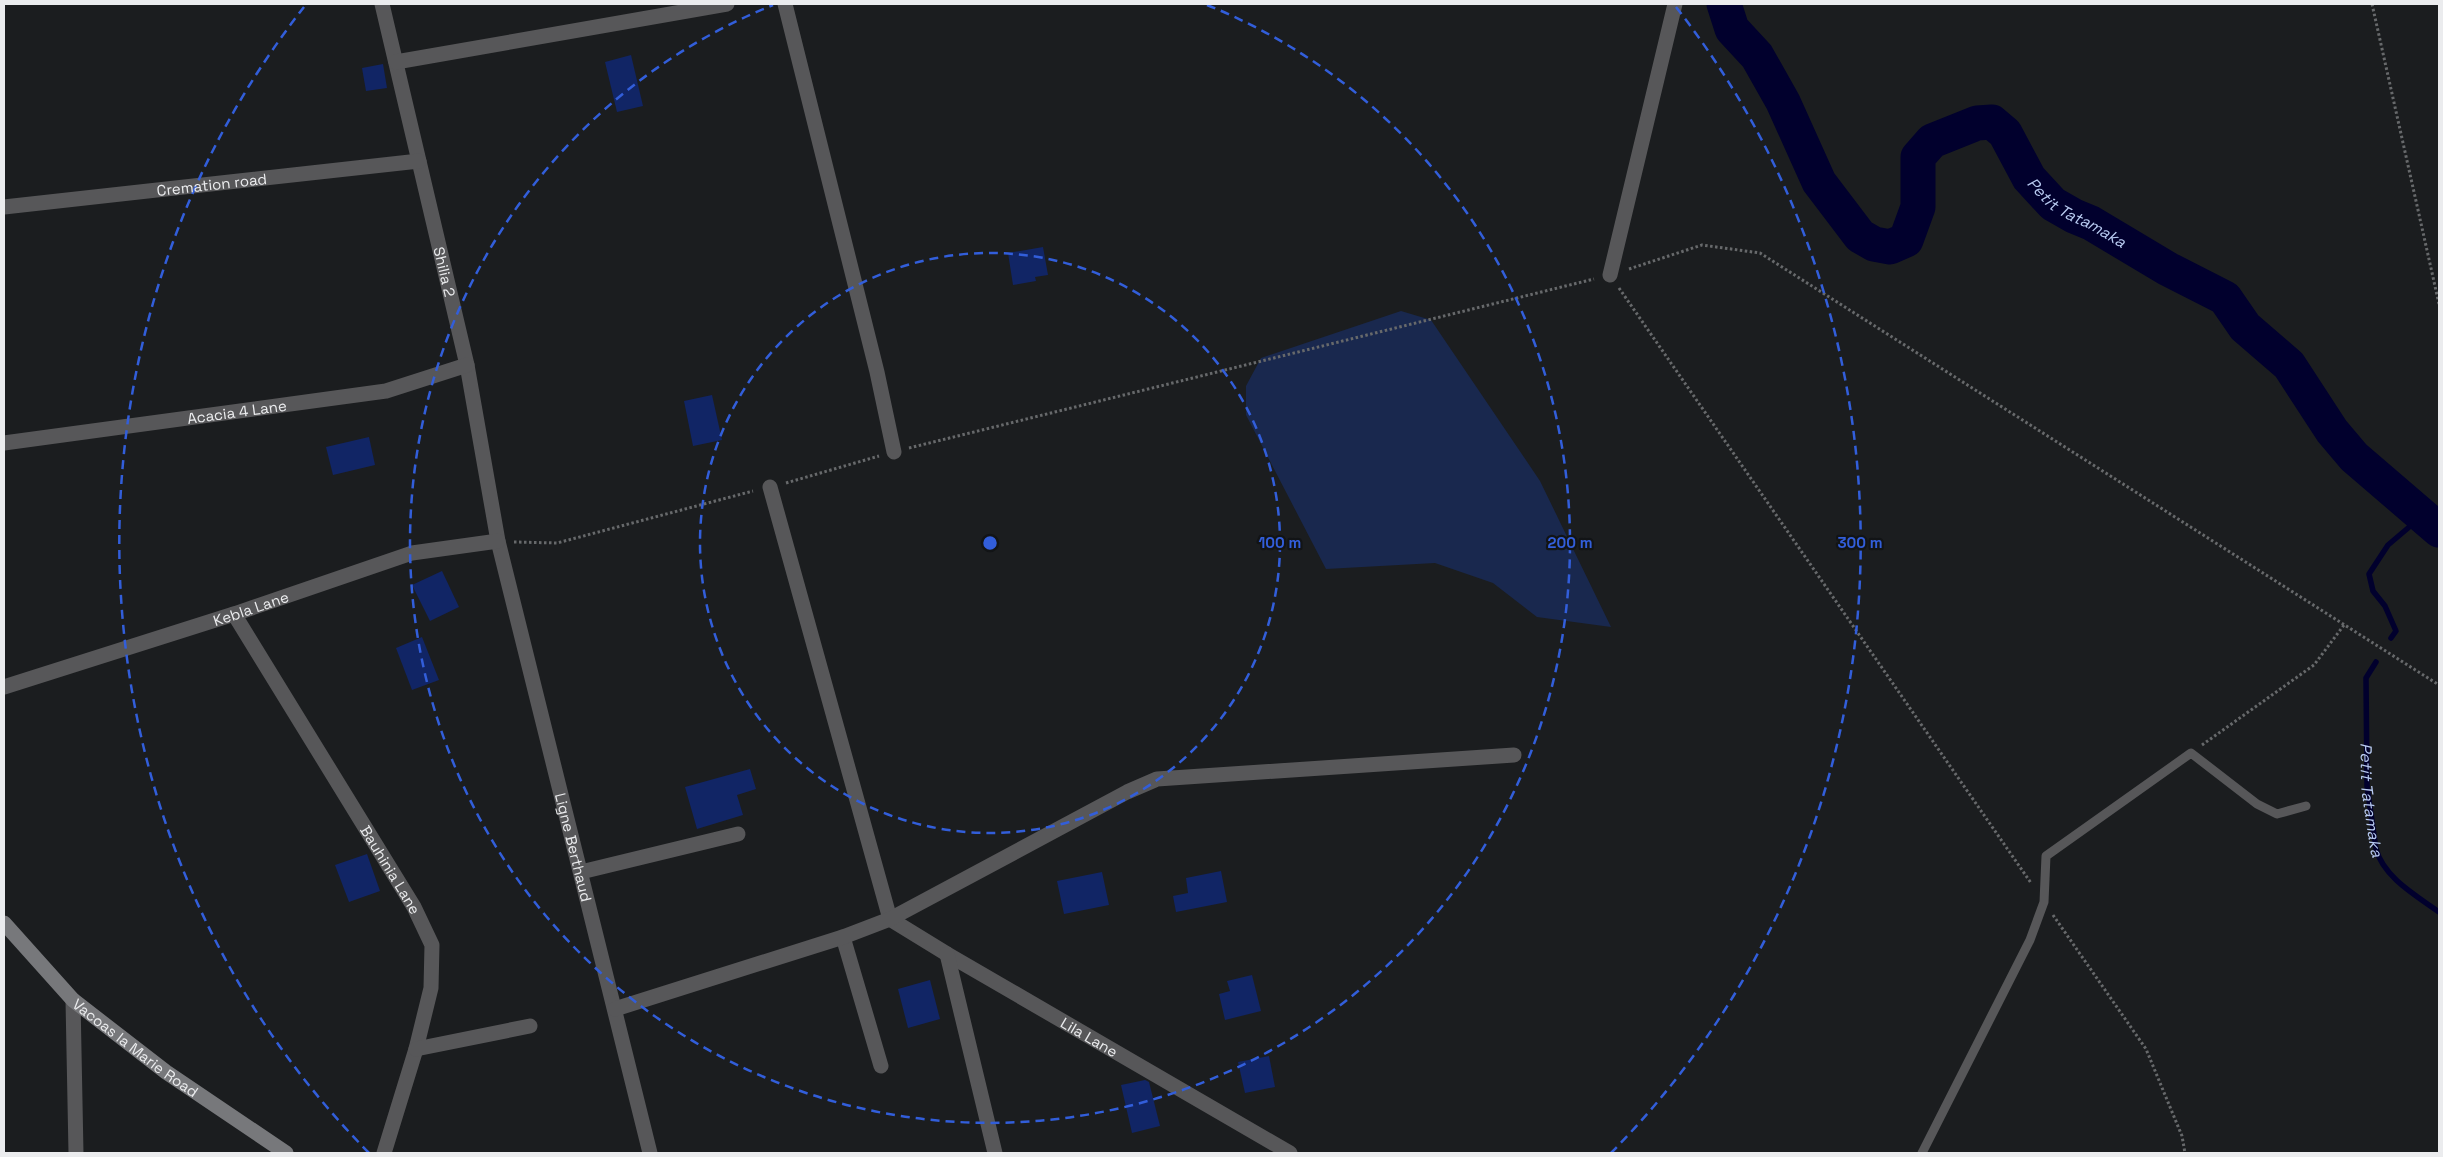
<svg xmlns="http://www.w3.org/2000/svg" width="2443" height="1157" viewBox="0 0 2443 1157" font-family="'Space Grotesk',sans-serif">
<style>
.green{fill:#19284e}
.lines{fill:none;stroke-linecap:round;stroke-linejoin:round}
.stream{stroke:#01002d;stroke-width:5.5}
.river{stroke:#01002d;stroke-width:35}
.building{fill:#112565}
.path{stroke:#67696b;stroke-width:3;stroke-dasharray:2.5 2.5;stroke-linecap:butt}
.lane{stroke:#575759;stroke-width:9}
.street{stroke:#575759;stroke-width:15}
.secondary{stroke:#77787b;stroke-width:15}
.ring{fill:none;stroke:#325eda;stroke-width:2.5;stroke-dasharray:9 6}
.labels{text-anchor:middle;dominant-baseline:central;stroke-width:4.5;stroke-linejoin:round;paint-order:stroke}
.street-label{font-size:15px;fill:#ebecee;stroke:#121416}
.water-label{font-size:16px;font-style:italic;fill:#b8caf1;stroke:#121416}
.centre{fill:#325eda;stroke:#121416;stroke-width:2.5}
.ring-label{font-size:15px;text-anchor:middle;font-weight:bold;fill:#325eda;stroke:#121416;stroke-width:4.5;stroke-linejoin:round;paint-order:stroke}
</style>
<rect width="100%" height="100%" fill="#1b1d1f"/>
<polygon class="green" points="1401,311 1431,320 1540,481 1611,627 1537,617 1493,583 1435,563 1326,569 1246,415 1246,386 1261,358"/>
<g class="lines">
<g class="stream">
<polyline points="2391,638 2396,631 2385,606 2373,591 2369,574 2388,545 2421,517"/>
<path id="s1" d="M 2376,662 L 2366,678 L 2367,786 L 2376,849 C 2384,878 2417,896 2439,912"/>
</g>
<path class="river" id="s2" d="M 1724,4 L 1732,29 L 1757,56 L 1783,102 L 1819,182 L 1860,236 L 1874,244 L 1890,247 L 1906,240 L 1918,207 L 1918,157 L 1932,141 L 1977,123 L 1992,122 L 2005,133 L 2029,178 L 2053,204 L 2074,216 L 2091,223 L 2168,269 L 2225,298 L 2245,327 L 2289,365 L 2332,431 L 2354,457 L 2439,530"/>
</g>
<g class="building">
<polygon points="631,55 643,106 617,112 605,62"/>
<polygon points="383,64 387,88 366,91 362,68"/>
<polygon points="1043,247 1048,275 1035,277 1036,281 1013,285 1008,253"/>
<polygon points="712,395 722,440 693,446 684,401"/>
<polygon points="369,437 375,465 333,475 326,447"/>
<polygon points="442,571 459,607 430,621 412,585"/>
<polygon points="422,637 439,680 412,690 396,648"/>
<polygon points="750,769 756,789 737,795 743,815 697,829 685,787"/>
<polygon points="367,854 380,891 349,902 335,865"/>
<polygon points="1221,871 1227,902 1176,912 1173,896 1188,893 1186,878"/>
<polygon points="1102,872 1109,905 1064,914 1057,881"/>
<polygon points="1252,975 1261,1011 1225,1020 1219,994 1230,991 1227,981"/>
<polygon points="930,980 940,1019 908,1028 898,989"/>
<polygon points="1269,1056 1275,1087 1245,1093 1238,1062"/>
<polygon points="1145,1080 1149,1082 1160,1126 1132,1133 1121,1085"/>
</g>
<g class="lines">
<g class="path">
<polyline points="2372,4 2439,304"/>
<polyline points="1629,269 1702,245 1760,253 2439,685"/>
<polyline points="1619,288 2031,883"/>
<polyline points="909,448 1594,279"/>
<polyline points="786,483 879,456"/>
<polyline points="514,542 557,543 753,491"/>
<polyline points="2202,745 2314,665 2344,625"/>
<polyline points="2053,915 2146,1049 2182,1136 2185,1153"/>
</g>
<polyline class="lane" points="1922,1153 2030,940 2044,902 2046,856 2191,753 2257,804 2277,814 2306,806"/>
<g class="street">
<path id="s3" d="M 382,4 L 467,365 L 498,541 L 650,1153"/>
<polyline points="785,4 877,372 894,452"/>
<polyline points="396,62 727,4"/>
<path id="s4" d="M 4,207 L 419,161"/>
<polyline points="1610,275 1675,4"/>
<path id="s5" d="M 4,443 L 386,391 L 467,365"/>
<path id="s6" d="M 770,487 L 890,919 L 947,954 L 1290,1153"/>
<path id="s7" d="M 234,614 L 414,907 L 432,945 L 431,988 L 416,1049 L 384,1153"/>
<path id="s8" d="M 4,687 L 234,614 L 412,553 L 498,541"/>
<polyline points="581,872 738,834"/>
<polyline points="843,937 881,1066"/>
<polyline points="947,954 995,1153"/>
<polyline points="73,1000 76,1153"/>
<polyline points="615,1009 843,937 890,919 1127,792 1157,779 1514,755"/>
<polyline points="416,1049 530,1026"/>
</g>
<path class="secondary" id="s9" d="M 4,923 L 73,1000 L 166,1072 L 286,1153"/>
</g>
<g class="ring">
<circle cx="990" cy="543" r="290"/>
<path d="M1207 5A580 580 0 1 1 773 5"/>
<path d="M369 1153A870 870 0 0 1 304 7M1676 7A870 870 0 0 1 1611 1153"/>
</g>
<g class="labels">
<g class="street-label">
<text stroke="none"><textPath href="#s4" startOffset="209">Cremation road</textPath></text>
<text stroke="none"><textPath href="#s3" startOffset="275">Shilia 2</textPath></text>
<text stroke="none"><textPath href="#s5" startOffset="235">Acacia 4 Lane</textPath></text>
<text stroke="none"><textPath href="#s8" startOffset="259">Kebla Lane</textPath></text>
<text stroke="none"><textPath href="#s3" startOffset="865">Ligne Berthaud</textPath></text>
<text stroke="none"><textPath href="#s7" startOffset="300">Bauhinia Lane</textPath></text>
<text stroke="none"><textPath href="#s6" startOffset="680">Lila Lane</textPath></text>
<text stroke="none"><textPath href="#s9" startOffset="182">Vacoas la Marie Road</textPath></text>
</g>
<g class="water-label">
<text stroke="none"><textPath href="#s2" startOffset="619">Petit Tatamaka</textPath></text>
<text stroke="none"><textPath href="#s1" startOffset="141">Petit Tatamaka</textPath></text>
</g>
</g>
<circle cx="990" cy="543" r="8" class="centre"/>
<g class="ring-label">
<text x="1280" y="548">100 m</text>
<text x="1570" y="548">200 m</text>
<text x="1860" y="548">300 m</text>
</g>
<rect width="2443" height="1157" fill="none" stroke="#ebecee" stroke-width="10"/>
</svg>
